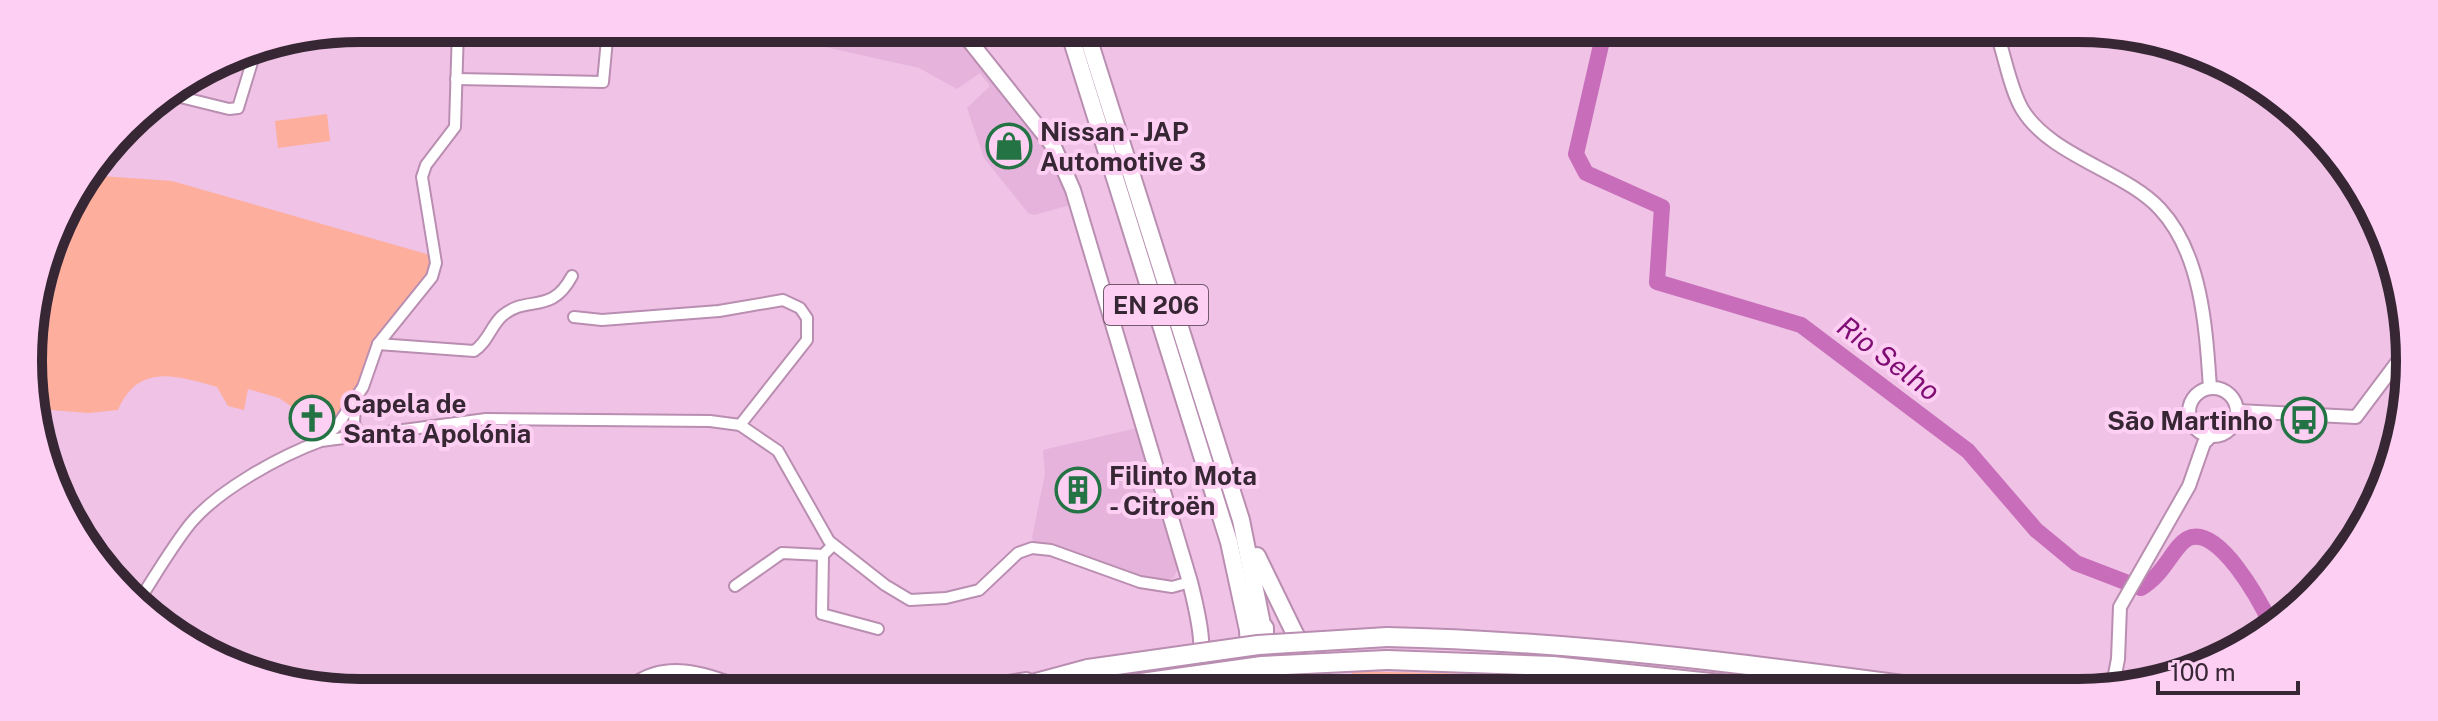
<svg xmlns="http://www.w3.org/2000/svg" width="2438" height="721" viewBox="0 0 2438 721" font-family="'Public Sans',sans-serif">
<style>
.built{fill:#e5b3db}
.green{fill:#fdae9d}
.lines{fill:none;stroke-linecap:round;stroke-linejoin:round}
.river{stroke:#c76db9;stroke-width:16}
.minor-casing{stroke:#b98eb1;stroke-width:14}
.tertiary-casing{stroke:#b98eb1;stroke-width:16}
.secondary-casing{stroke:#b98eb1;stroke-width:18}
.trunk-casing{stroke:#b98eb1;stroke-width:20}
.motorway-casing{stroke:#b98eb1;stroke-width:22}
.minor{stroke:#fff;stroke-width:10}
.tertiary{stroke:#fff;stroke-width:12}
.secondary{stroke:#fff;stroke-width:14}
.trunk{stroke:#fff;stroke-width:16}
.motorway{stroke:#fff;stroke-width:18}
.motorway-bridge-casing{stroke:#b98eb1;stroke-width:22;stroke-linecap:butt}
.motorway-bridge{stroke:#fff;stroke-width:18}
.labels{text-anchor:middle;dominant-baseline:central;stroke-width:8;stroke-linejoin:round;paint-order:stroke}
.shield{fill:#fdcff3;stroke:#72596d;stroke-width:2}
.shield-label{font-size:24px;font-weight:bold;fill:#372634}
.poi-label{font-size:26px;font-weight:bold;fill:#372634;stroke:#fdcff3;text-anchor:start}
.water-label{font-size:28px;font-style:italic;fill:#7f0d74;stroke:#fdcff3}
.rim{fill:none;stroke:#372634;stroke-width:10}
</style>
<rect width="100%" height="100%" fill="#efc2e6"/>
<g class="built">
<polygon points="823,30 952,30 1045,147 1070,205 1034,215 1028,213 984,158 967,108 990,86 980,73 957,89 919,68 821,46"/>
<polygon points="1137,428 1178,568 1174,577 1166,581 1147,580 1036,545 1032,538 1045,474 1043,450"/>
</g>
<g class="green">
<polygon points="327,114 330,141 278,148 275,121"/>
<path d="M 94,173 L 101,176 L 172,181 L 430,255 L 430,271 L 373,344 L 357,386 L 333,420 L 303,400 L 295,409 L 279,398 L 248,389 L 244,410 L 228,406 L 217,387 C 176,375 138,363 118,410 L 89,413 L 36,409 L 29,338 L 62,214 Z"/>
<polygon points="1351,671 1476,674 1480,679 1490,675 1677,689 1446,689 1387,683 1387,689 1357,689"/>
</g>
<g class="lines">
<path class="river" d="M 1604,32 L 1576,154 L 1586,173 L 1662,207 L 1657,282 L 1801,325 L 1968,451 L 2036,530 L 2076,563 L 2141,588 C 2164,575 2173,547 2187,539 C 2218,522 2261,603 2272,626"/>
<g class="minor-casing">
<g id="minor">
<polyline points="419,28 437,36 457,37"/>
<polyline points="456,79 603,82 608,29"/>
<polyline points="168,94 229,109 238,108 256,49"/>
<polyline points="574,317 602,320 719,311 783,300 800,308 807,318 807,340 740,425"/>
<path d="M 378,344 L 474,351 C 487,343 491,326 502,316 C 527,294 551,316 572,276"/>
<polyline points="355,402 354,424 361,436"/>
<polyline points="322,439 337,426 363,387 378,344 432,277 436,263 422,177 426,165 455,127 458,28"/>
<polyline points="833,545 823,555 822,614 878,629"/>
<polyline points="735,586 782,553 823,555"/>
<path d="M 138,602 C 155,576 171,548 190,524 C 218,490 280,456 321,441 L 486,419 L 710,421 L 740,425 L 778,451 L 829,541 L 885,585 L 910,600 L 946,598 L 979,590 L 1018,553 L 1032,548 L 1051,550 L 1140,582 L 1172,587 L 1190,582"/>
</g>
</g>
<g class="tertiary-casing">
<g id="tertiary">
<path d="M 1997,34 C 2005,57 2010,88 2022,109 C 2050,156 2125,171 2160,209 C 2202,254 2206,329 2210,388"/>
<circle cx="2213" cy="412" r="24"/>
<polyline points="2237,411 2356,417 2404,353"/>
<polyline points="2112,690 2118,659 2120,607 2189,486 2204,443 2210,437"/>
</g>
</g>
<g class="secondary-casing">
<path id="secondary" d="M 961,30 L 1054,147 L 1073,190 L 1190,582 C 1199,618 1207,652 1197,688"/>
</g>
<g class="trunk-casing">
<g id="trunk">
<polyline points="1069,31 1229,542 1248,630 1251,689"/>
<polyline points="1086,31 1241,520 1265,639"/>
<polyline points="1257,556 1294,632 1328,689"/>
</g>
</g>
<g class="motorway-casing">
<g id="motorway">
<polyline points="1264,628 1264,689"/>
<path d="M 1387,637 C 1573,641 1757,665 1941,690"/>
<polyline points="1387,660 1553,666 1776,690"/>
<path d="M 635,687 C 667,664 701,676 735,688"/>
<polyline points="670,687 687,687"/>
<polyline points="991,688 1026,682"/>
<polyline points="1017,688 1088,669"/>
</g>
</g>
<use href="#minor" class="minor"/>
<use href="#tertiary" class="tertiary"/>
<use href="#secondary" class="secondary"/>
<use href="#trunk" class="trunk"/>
<use href="#motorway" class="motorway"/>
<g class="motorway-bridge-casing">
<g id="motorway-bridge">
<polyline points="1088,669 1258,645 1387,637"/>
<polyline points="1106,688 1262,666 1387,660"/>
</g>
</g>
<use href="#motorway-bridge" class="motorway-bridge"/>
</g>
<defs>
<g id="shop-ring" transform="scale(2.3)"><circle r="9.5" fill="#fdcff3" stroke="#247344" stroke-width="1.5"/><path d="M-5-2.5h2.3a2.7 3.5 0 0 1 5.4 0H5L5.5 6h-11ZM-1.5-2.5h3a1.5 2.3 0 0 0-3 0Z" fill="#247344"/></g>
<g id="church-ring" transform="scale(2.3)"><circle r="9.5" fill="#fdcff3" stroke="#247344" stroke-width="1.5"/><path d="M-1.2-6h2.4v3.5h3.3v2.4h-3.3V6h-2.4V-.1h-3.3v-2.4h3.3Z" fill="#247344"/></g>
<g id="bus-ring" transform="scale(2.3)"><circle r="9.5" fill="#fdcff3" stroke="#247344" stroke-width="1.5"/><path d="M-5-6H5V4H4V6H2V4H-2V6H-4V4H-5ZM-3.5-4V0h7V-4ZM-3.5 1.2v1.5H-2V1.2ZM2 1.2v1.5H3.5V1.2Z" fill="#247344"/></g>
<g id="building-ring" transform="scale(2.3)"><circle r="9.5" fill="#fdcff3" stroke="#247344" stroke-width="1.5"/><path d="M-4-6H4V6H1V3H-1V6H-4ZM-2.5-4.3h1.7v1.8h-1.7ZM.8-4.3h1.7v1.8H.8ZM-2.5-1h1.7V.8h-1.7ZM.8-1h1.7V.8H.8Z" fill="#247344"/></g>
</defs>
<g fill-rule="evenodd">
<use href="#shop-ring" x="1009" y="146"/>
<use href="#church-ring" x="312" y="418"/>
<use href="#bus-ring" x="2304" y="420"/>
<use href="#building-ring" x="1078" y="490"/>
</g>
<g class="labels">
<rect class="shield" x="1104" y="285" width="104" height="40" rx="6"/>
<g class="shield-label">
<text x="1156" y="305">EN 206</text>
</g>
<g class="poi-label">
<text x="1040" y="131">Nissan - JAP<tspan x="1040" dy="30">Automotive 3</tspan></text>
<text x="343" y="403">Capela de<tspan x="343" dy="30">Santa Apolónia</tspan></text>
<text x="2273" y="420" text-anchor="end">São Martinho</text>
<text x="1109" y="475">Filinto Mota<tspan x="1109" dy="30">- Citroën</tspan></text>
</g>
<g class="water-label">
<text transform="translate(1889 358) rotate(37)">Rio Selho</text>
</g>
</g>
<path d="M0 0H2438V721H0ZM360 42H2078A318 318 0 0 1 2396 360V361A318 318 0 0 1 2078 679H360A318 318 0 0 1 42 361V360A318 318 0 0 1 360 42Z" fill="#fdcff3" fill-rule="evenodd"/>
<path class="rim" d="M360 42H2078A318 318 0 0 1 2396 360V361A318 318 0 0 1 2078 679H360A318 318 0 0 1 42 361V360A318 318 0 0 1 360 42Z"/>
<path d="M2158 681v12h140v-12" fill="none" stroke="#372634" stroke-width="4"/>
<text x="2170" y="681" font-size="24" fill="#372634" stroke="#fdcff3" stroke-width="6" paint-order="stroke">100 m</text>
</svg>
